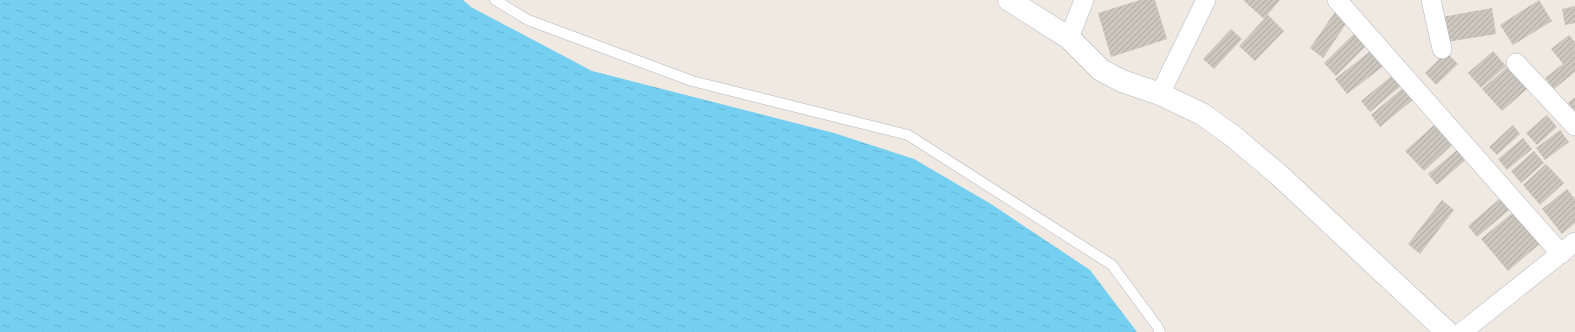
<svg xmlns="http://www.w3.org/2000/svg" width="1575" height="332" viewBox="0 0 1575 332" font-family="'Varela Round',sans-serif">
<style>
.water{fill:url(#water-ripples)}
.building{fill:url(#building-hatch)}
.lines{fill:none;stroke-linecap:round;stroke-linejoin:round}
.service-casing{stroke:#b4b7c1;stroke-width:11}
.minor-casing{stroke:#b4b7c1;stroke-width:20}
.tertiary-casing{stroke:#b4b7c1;stroke-width:23}
.service{stroke:#fff;stroke-width:10}
.minor{stroke:#fff;stroke-width:19}
.tertiary{stroke:#fff;stroke-width:22}
</style>
<defs>
<pattern id="water-ripples" width="26" height="14" patternUnits="userSpaceOnUse"><rect width="26" height="14" fill="#75cff0"/><path d="M2 4q2-2 4 0t4 0M15 11q2-2 4 0t4 0" fill="none" stroke="#66b2ce"/></pattern>
<pattern id="building-hatch" width="6" height="6" patternUnits="userSpaceOnUse"><rect width="6" height="6" fill="#cbc7bf"/><path d="M-1 1l2-2M0 6l6-6M5 7l2-2" fill="none" stroke="#afaba4"/></pattern>
</defs>
<rect width="100%" height="100%" fill="#efe9e1"/>
<polygon class="water" points="0,0 463,0 471,7 592,71 834,133 914,159 991,204 1090,270 1137,332 0,332"/>
<g class="building">
<polygon points="1140,0 1155,0 1167,39 1111,57 1098,13"/>
<polygon points="1243,0 1280,0 1264,19"/>
<polygon points="1539,0 1552,21 1513,45 1500,25"/>
<polygon points="1575,6 1575,23 1565,25 1562,9"/>
<polygon points="1492,8 1496,34 1447,42 1442,17"/>
<polygon points="1335,12 1348,21 1323,58 1310,48"/>
<polygon points="1268,15 1284,31 1255,61 1239,46"/>
<polygon points="1231,29 1242,39 1214,69 1203,59"/>
<polygon points="1356,32 1368,44 1336,76 1324,63"/>
<polygon points="1569,35 1575,42 1575,72 1554,89 1545,78 1563,64 1551,49"/>
<polygon points="1373,49 1385,65 1347,94 1335,79"/>
<polygon points="1493,51 1506,66 1481,88 1468,73"/>
<polygon points="1446,52 1458,64 1436,85 1425,73"/>
<polygon points="1507,67 1527,89 1502,111 1482,89"/>
<polygon points="1394,74 1402,85 1370,112 1361,101"/>
<polygon points="1405,86 1415,98 1380,127 1371,115"/>
<polygon points="1575,97 1575,111 1568,103"/>
<polygon points="1547,115 1557,127 1537,145 1526,133"/>
<polygon points="1434,125 1452,145 1424,171 1405,151"/>
<polygon points="1513,125 1520,134 1497,155 1489,147"/>
<polygon points="1560,130 1569,142 1545,160 1536,148"/>
<polygon points="1523,138 1532,149 1507,170 1498,159"/>
<polygon points="1462,146 1470,156 1437,185 1428,174"/>
<polygon points="1534,151 1544,163 1521,183 1511,171"/>
<polygon points="1546,164 1564,183 1540,205 1523,185"/>
<polygon points="1567,189 1575,199 1575,223 1562,234 1542,209"/>
<polygon points="1504,195 1514,206 1477,237 1468,226"/>
<polygon points="1442,200 1454,210 1420,254 1408,244"/>
<polygon points="1517,209 1543,241 1508,271 1481,239"/>
</g>
<g class="lines">
<g class="service-casing">
<polyline id="service" points="495,0 528,20 692,81 908,135 1112,265 1157,326 1160,332"/>
</g>
<g class="minor-casing">
<g id="minor">
<polyline points="1337,0 1561,254"/>
<polyline points="1431,0 1442,49"/>
<polyline points="1069,38 1084,0"/>
<polyline points="1516,63 1575,126"/>
<polyline points="1160,94 1206,0"/>
<polyline points="1462,332 1575,242"/>
</g>
</g>
<g class="tertiary-casing">
<polyline id="tertiary" points="1009,0 1069,38 1101,70 1122,81 1160,94 1202,114 1234,137 1279,175 1447,332"/>
</g>
<use href="#service" class="service"/>
<use href="#minor" class="minor"/>
<use href="#tertiary" class="tertiary"/>
</g>
</svg>
